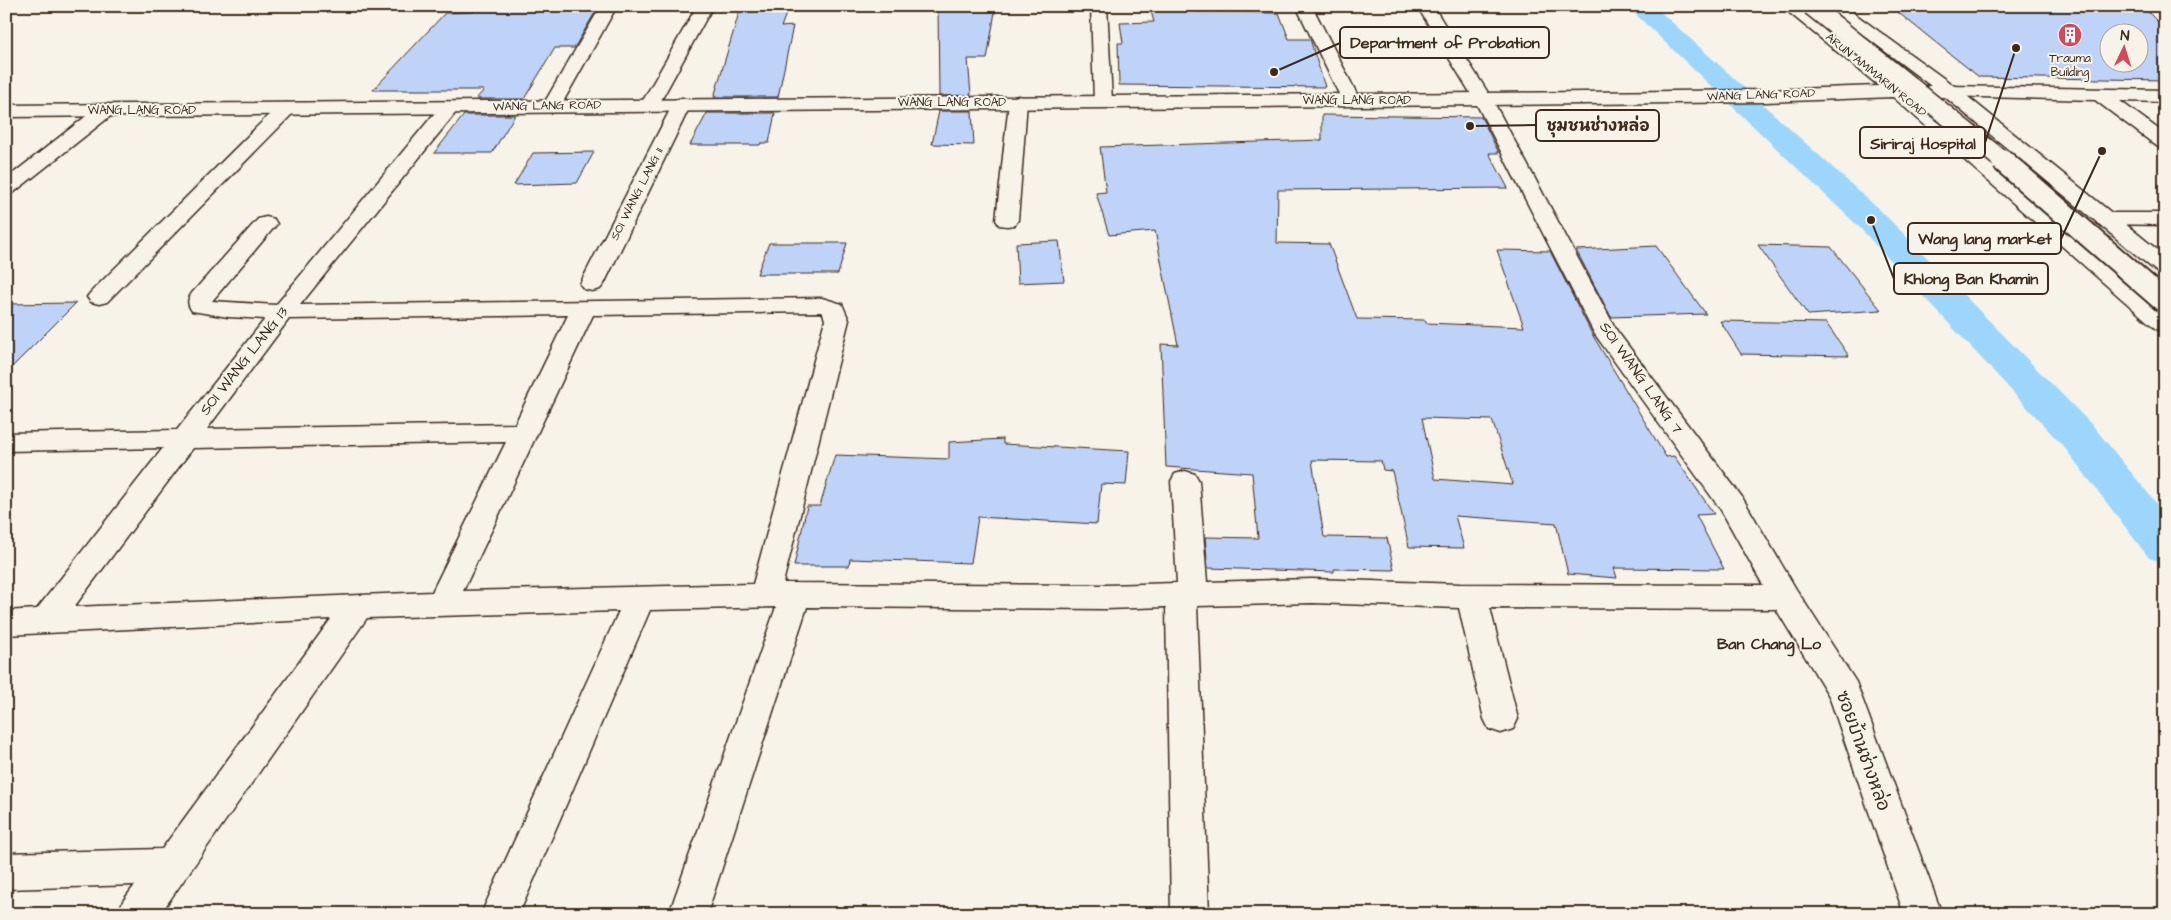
<svg xmlns="http://www.w3.org/2000/svg" width="2171" height="920" viewBox="0 0 2171 920" font-family="'Architects Daughter','Playpen Sans Thai',sans-serif">
<style>
.lines{fill:none;stroke-linecap:round;stroke-linejoin:round}
.canal{fill:#9cd6fc;fill-rule:evenodd}
.building{fill:#bfd3f8;stroke:#3b2a1e;fill-rule:evenodd}
.minor-casing{stroke:#3b2a1e;stroke-width:3}
.major-casing{stroke:#3b2a1e;stroke-width:3}
.minor{fill:#f7f3e8;fill-rule:evenodd}
.major{fill:#f7f3e8;fill-rule:evenodd}
.major-bridge-far1-casing{stroke:#3b2a1e;stroke-width:21;stroke-linecap:butt}
.major-bridge-casing{stroke:#3b2a1e;stroke-width:26;stroke-linecap:butt}
.major-bridge-far1{stroke:#f7f3e8;stroke-width:18}
.major-bridge{stroke:#f7f3e8;stroke-width:22}
.labels{text-anchor:middle;dominant-baseline:central;stroke-width:4;stroke-linejoin:round;paint-order:stroke}
.far-poi-label{font-size:12px;fill:#3b2a1e;stroke:#f7f3e8}
.far-street-label{font-size:12px;fill:#3b2a1e;stroke:#f7f3e8}
.street-label{font-size:15px;fill:#3b2a1e;stroke:#f7f3e8}
.neighbourhood-label{font-size:16px;font-weight:bold;fill:#3b2a1e;stroke:#f7f3e8}
.near-street-label{font-size:18px;fill:#3b2a1e;stroke:#f7f3e8}
.leader{fill:none;stroke:#3b2a1e;stroke-width:2}
.callout-dot{fill:#3b2a1e;stroke:#f7f3e8;stroke-width:2}
.callout{fill:#f7f3e8;stroke:#3b2a1e;stroke-width:2}
.callout-label{font-size:16px;text-anchor:middle;font-weight:bold;fill:#3b2a1e}
</style>
<rect width="100%" height="100%" fill="#f7f3e8"/>
<filter id="ink" filterUnits="userSpaceOnUse"><feTurbulence type="fractalNoise" baseFrequency=".02" numOctaves="2"/><feDisplacementMap in="SourceGraphic" scale="10" xChannelSelector="R" yChannelSelector="G"/><feConvolveMatrix kernelMatrix="1 2 1 2 8 2 1 2 1" color-interpolation-filters="sRGB"/></filter>
<g filter="url(#ink)">
<g class="lines">
<polygon class="canal" points="1627,6 1654,6 1883,213 2094,427 2165,514 2165,563 2149,558 2064,447 1859,227"/>
</g>
<g class="building">
<polygon points="478,6 599,6 574,48 555,48 524,99 476,99 484,90 373,90 445,13 473,12"/>
<polygon points="741,6 789,6 781,27 793,26 778,97 714,97"/>
<polygon points="938,6 996,6 987,59 968,59 971,95 939,96"/>
<polygon points="1194,6 1196,12 1279,13 1289,39 1310,39 1325,87 1119,85 1118,43 1123,43 1120,23 1154,22 1150,8"/>
<path d="M 1890,6 L 2142,6 L 2165,29 L 2165,80 L 1979,77 ZM 2108,32 L 2138,32 L 2138,62 L 2108,62 Z"/>
<polygon points="939,111 972,111 974,145 932,144"/>
<polygon points="707,113 775,113 769,143 761,143 760,145 690,145"/>
<polygon points="464,115 515,115 492,153 434,153"/>
<path d="M 1322,115 L 1481,117 L 1499,153 L 1489,153 L 1508,188 L 1278,190 L 1277,243 L 1329,244 L 1357,319 L 1425,320 L 1426,323 L 1524,327 L 1497,250 L 1550,251 L 1592,334 L 1666,457 L 1674,456 L 1714,514 L 1696,515 L 1724,569 L 1614,568 L 1617,578 L 1568,574 L 1556,523 L 1455,516 L 1464,548 L 1409,547 L 1392,471 L 1383,470 L 1381,461 L 1312,460 L 1324,537 L 1387,538 L 1394,570 L 1334,569 L 1334,572 L 1208,568 L 1205,537 L 1258,538 L 1252,473 L 1166,467 L 1161,344 L 1178,345 L 1155,231 L 1109,235 L 1096,193 L 1106,192 L 1100,147 L 1322,140 ZM 1422,418 L 1492,420 L 1513,485 L 1435,479 Z"/>
<polygon points="594,152 577,183 514,185 533,153"/>
<polygon points="1059,241 1064,281 1018,283 1016,243"/>
<polygon points="769,243 847,243 838,274 757,274"/>
<polygon points="1758,245 1831,247 1881,310 1808,315"/>
<polygon points="1656,246 1706,314 1611,317 1576,250"/>
<polygon points="76,303 6,373 6,304"/>
<polygon points="1720,321 1826,323 1849,356 1741,354"/>
<polygon points="1003,439 1003,444 1129,451 1126,485 1101,484 1097,524 978,517 971,563 850,559 849,566 794,566 807,506 820,506 835,455 949,459 949,442"/>
</g>
<g class="lines">
<g class="minor-casing">
<g id="minor">
<polygon points="601,6 617,6 559,109 545,109 543,105"/>
<polygon points="697,6 713,6 659,104 657,108 643,108 641,104"/>
<polygon points="1091,6 1107,6 1112,101 1110,105 1096,105 1094,101"/>
<polygon points="1296,6 1312,6 1360,100 1358,104 1344,104 1342,100"/>
<path d="M 1417,6 L 1433,6 L 1492,99 L 1617,331 L 1742,497 L 1796,589 L 1856,682 L 1942,914 L 1904,914 L 1829,696 L 1776,609 L 1490,608 L 1518,719 L 1513,729 L 1501,733 L 1489,729 L 1484,719 L 1459,608 L 1312,603 L 1197,606 L 1209,914 L 1171,914 L 1166,607 L 1106,609 L 807,607 L 707,914 L 669,914 L 776,607 L 650,610 L 519,914 L 481,914 L 619,611 L 367,618 L 160,914 L 118,914 L 123,901 L 135,885 L 6,889 L 6,853 L 162,849 L 331,619 L 6,635 L 6,611 L 37,609 L 163,448 L 6,451 L 6,433 L 177,430 L 265,319 L 228,317 L 192,311 C 187,304 187,300 192,293 L 258,219 L 266,217 L 274,219 L 277,224 L 212,301 L 276,305 L 443,103 L 457,103 L 459,107 L 457,111 L 300,305 L 822,298 L 842,304 L 849,320 L 783,583 L 1106,585 L 1177,583 L 1171,481 L 1175,474 L 1185,471 L 1195,474 L 1199,481 L 1207,582 L 1312,579 L 1460,584 L 1763,585 L 1721,510 L 1594,333 L 1474,99 ZM 820,312 L 823,313 L 825,320 L 753,584 L 463,591 L 593,315 ZM 568,315 L 515,424 L 207,429 L 289,319 ZM 506,442 L 432,592 L 74,607 L 193,448 Z"/>
<polygon points="2154,6 2165,6 2165,13"/>
<polygon points="1950,86 2165,90 2165,102 2120,101 2165,134 2165,149 2158,147 2095,100 1943,96 1941,92 1943,88"/>
<polygon points="1018,96 1025,98 1027,102 1018,220 1015,225 1007,226 999,225 996,220 1009,102 1011,98"/>
<polygon points="682,98 689,100 691,104 604,284 600,289 592,291 584,289 580,284 673,104 675,100"/>
<polygon points="286,103 293,105 295,109 293,113 107,302 99,304 91,302 87,297 91,292 279,105"/>
<polygon points="106,104 113,106 115,110 113,114 13,193 6,195 6,179 99,106"/>
<polygon points="2106,213 2165,213 2165,225 2098,224 2095,219 2098,214"/>
</g>
</g>
<g class="major-casing">
<polygon id="major" points="1781,6 1800,6 1902,86 1931,86 1825,6 1844,6 1957,88 2165,256 2165,274 2157,272 1945,97 1915,97 2165,311 2165,331 2156,329 1893,97 1765,102 1483,105 6,117 6,105 1483,93 1765,90 1879,86"/>
</g>
<use href="#minor" class="minor"/>
<use href="#major" class="major"/>
<g class="major-bridge-far1-casing">
<polyline id="major-bridge-far1" points="1811,6 2003,161"/>
</g>
<g class="major-bridge-casing">
<polyline id="major-bridge" points="2002,160 2165,302"/>
</g>
<use href="#major-bridge-far1" class="major-bridge-far1"/>
<use href="#major-bridge" class="major-bridge"/>
</g>
</g>
<defs>
<g id="building-disc" transform="scale(1.25)"><circle r="9.5" fill="#d1495b" stroke="#f7f3e8"/><path d="M-4-6H4V6H1V3H-1V6H-4ZM-2.5-4.3h1.7v1.8h-1.7ZM.8-4.3h1.7v1.8H.8ZM-2.5-1h1.7V.8h-1.7ZM.8-1h1.7V.8H.8Z" fill="#fff"/></g>
</defs>
<g fill-rule="evenodd">
<use href="#building-disc" x="2070" y="35"/>
</g>
<g class="labels">
<g class="far-poi-label">
<text x="2070" y="58">Trauma<tspan x="2070" dy="14">Building</tspan></text>
</g>
<g class="far-street-label">
<text transform="translate(1876 75) rotate(39)">ARUN AMMARIN ROAD</text>
<text transform="translate(1761 95) rotate(-2)">WANG LANG ROAD</text>
<text x="1357" y="100">WANG LANG ROAD</text>
<text x="952" y="102">WANG LANG ROAD</text>
<text transform="translate(547 106) rotate(-1)">WANG LANG ROAD</text>
<text x="142" y="110">WANG LANG ROAD</text>
<text transform="translate(637 194) rotate(-63)">SOI WANG LANG 11</text>
</g>
<g class="street-label">
<text transform="translate(244 361) rotate(-52)">SOI WANG LANG 13</text>
<text transform="translate(1641 378) rotate(55)">SOI WANG LANG 7</text>
</g>
<g class="neighbourhood-label">
<text x="1769" y="644">Ban Chang Lo</text>
</g>
<g class="near-street-label">
<text transform="translate(1863 751) rotate(70)">ซอยบ้านช่างหล่อ</text>
</g>
</g>
<path class="leader" d="M1274 72L1340 43M1470 126L1536 125M2016 48L1985 143M2102 151L2061 239M1871 220L1894 279"/>
<g class="callout-dot">
<circle cx="1274" cy="72" r="5"/>
<circle cx="1470" cy="126" r="5"/>
<circle cx="2016" cy="48" r="5"/>
<circle cx="2102" cy="151" r="5"/>
<circle cx="1871" cy="220" r="5"/>
</g>
<g class="callout">
<rect x="1340" y="27" width="209" height="31" rx="5"/>
<rect x="1536" y="110" width="123" height="31" rx="5"/>
<rect x="1860" y="127" width="125" height="31" rx="5"/>
<rect x="1908" y="223" width="153" height="31" rx="5"/>
<rect x="1894" y="263" width="154" height="31" rx="5"/>
</g>
<g class="callout-label">
<text x="1445" y="48">Department of Probation</text>
<text x="1598" y="131">ชุมชนช่างหล่อ</text>
<text x="1923" y="149">Siriraj Hospital</text>
<text x="1985" y="244">Wang lang market</text>
<text x="1971" y="284">Khlong Ban Khamin</text>
</g>
<rect width="2171" height="920" fill="none" stroke="#f7f3e8" stroke-width="25"/>
<rect x="12" y="12" width="2146" height="895" fill="none" stroke="#3b2a1e" stroke-width="2" filter="url(#ink)"/>
<g transform="translate(2124 48) rotate(4)"><circle r="24" fill="#f7f3e8" stroke="#aca397"/>
<path d="M0-4L9 19L0 12L-9 19Z" fill="#d1495b"/>
<text y="-8" font-size="14" font-weight="bold" text-anchor="middle" fill="#3b2a1e">N</text>
</g>
</svg>
